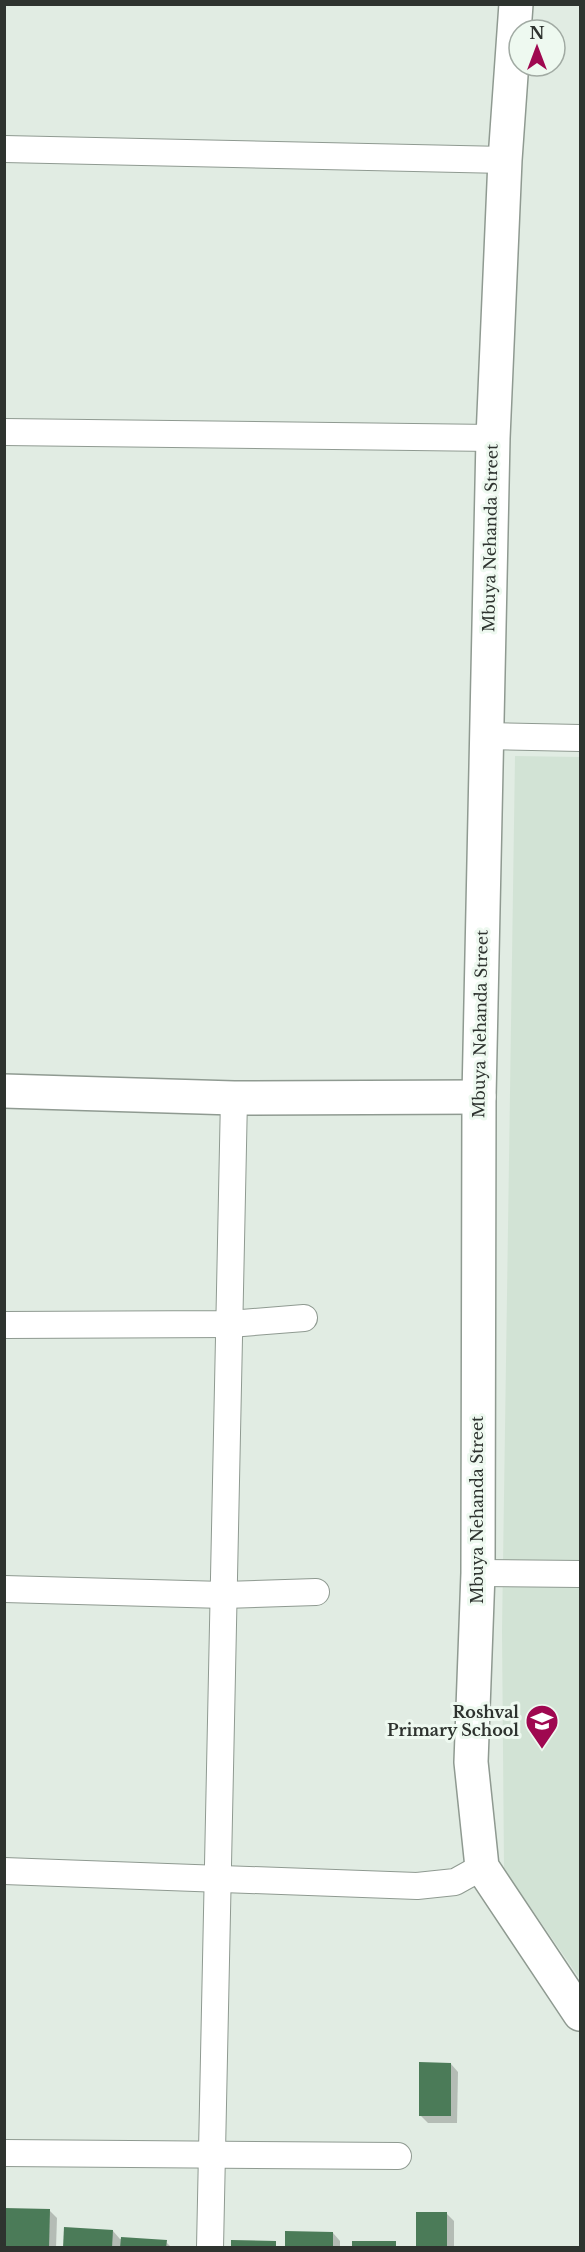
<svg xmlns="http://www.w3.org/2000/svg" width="585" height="2252" viewBox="0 0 585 2252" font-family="'Libre Baskerville',serif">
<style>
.built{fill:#d2e3d5}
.shadow{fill:#0003}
.building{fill:#4b7b58}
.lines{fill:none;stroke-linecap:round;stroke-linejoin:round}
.street-casing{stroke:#8f9a91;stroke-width:28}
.secondary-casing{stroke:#8f9a91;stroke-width:36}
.street{stroke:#fff;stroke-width:26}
.secondary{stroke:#fff;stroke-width:33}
.labels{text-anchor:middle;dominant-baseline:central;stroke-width:6;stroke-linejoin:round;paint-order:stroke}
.street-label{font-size:16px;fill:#2e332f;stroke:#eef9f0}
.poi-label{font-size:16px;font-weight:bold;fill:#2e332f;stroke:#eef9f0;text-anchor:end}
</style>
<rect width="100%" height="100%" fill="#e1ece3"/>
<polygon class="built" points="515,756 580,757 580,1979 504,1869 502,1631"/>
<g class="shadow">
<polygon points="451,2064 458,2072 457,2123 428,2123 420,2115"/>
<polygon points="50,2211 57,2218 56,2248 4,2248"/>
<polygon points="447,2214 454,2221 454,2248 417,2248"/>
<polygon points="113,2231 120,2239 166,2242 172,2248 65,2248"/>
<polygon points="333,2233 340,2241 340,2248 287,2248"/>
</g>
<g class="building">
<polygon points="419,2062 451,2063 451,2116 419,2116"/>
<polygon points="4,2208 50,2209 49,2248 4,2248"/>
<rect x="416" y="2212" width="31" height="36"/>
<polygon points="64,2227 113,2230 112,2248 63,2248"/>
<polygon points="285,2231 333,2232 333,2248 285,2248"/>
<polygon points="121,2237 167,2240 166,2248 120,2248"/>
<polygon points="231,2240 276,2241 276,2248 231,2248"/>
<rect x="352" y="2241" width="44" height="7"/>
</g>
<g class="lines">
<g class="street-casing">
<g id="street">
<polyline points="4,149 505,160"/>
<polyline points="4,432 493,438"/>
<polyline points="485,736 580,738"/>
<polyline points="4,1325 230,1324 304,1318"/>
<polyline points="478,1573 580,1574"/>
<polyline points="4,1589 224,1595 316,1592"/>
<polyline points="4,1871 417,1886 455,1882 482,1867"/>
<polyline points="4,2153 398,2156"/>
<polyline points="210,2248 234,1098"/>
</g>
</g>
<g class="secondary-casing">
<g id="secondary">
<polyline points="516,4 505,160 493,438 479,1097 478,1573 471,1762 482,1867 580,2014"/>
<polyline points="4,1091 234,1098 479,1097"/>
</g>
</g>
<use href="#street" class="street"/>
<use href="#secondary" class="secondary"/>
</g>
<defs>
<g id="school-pin" transform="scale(1.725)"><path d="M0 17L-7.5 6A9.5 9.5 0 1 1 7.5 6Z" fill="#9f0850" stroke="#eef9f0"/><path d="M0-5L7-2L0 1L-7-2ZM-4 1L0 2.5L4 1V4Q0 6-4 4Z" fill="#fff"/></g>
</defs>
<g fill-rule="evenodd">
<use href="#school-pin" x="542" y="1721"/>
</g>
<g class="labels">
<g class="street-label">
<text transform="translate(490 538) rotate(-89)">Mbuya Nehanda Street</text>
<text transform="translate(480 1024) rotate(-89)">Mbuya Nehanda Street</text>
<text transform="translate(477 1510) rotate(-90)">Mbuya Nehanda Street</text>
</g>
<g class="poi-label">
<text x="519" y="1712">Roshval<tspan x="519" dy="18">Primary School</tspan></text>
</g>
</g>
<rect width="585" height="2252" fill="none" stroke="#2e332f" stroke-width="12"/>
<g transform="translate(537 48)"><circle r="28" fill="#eef9f0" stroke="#a1aaa3" stroke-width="1.5"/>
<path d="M0-4.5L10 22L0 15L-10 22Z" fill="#9f0850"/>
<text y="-9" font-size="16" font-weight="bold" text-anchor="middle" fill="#2e332f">N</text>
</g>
</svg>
